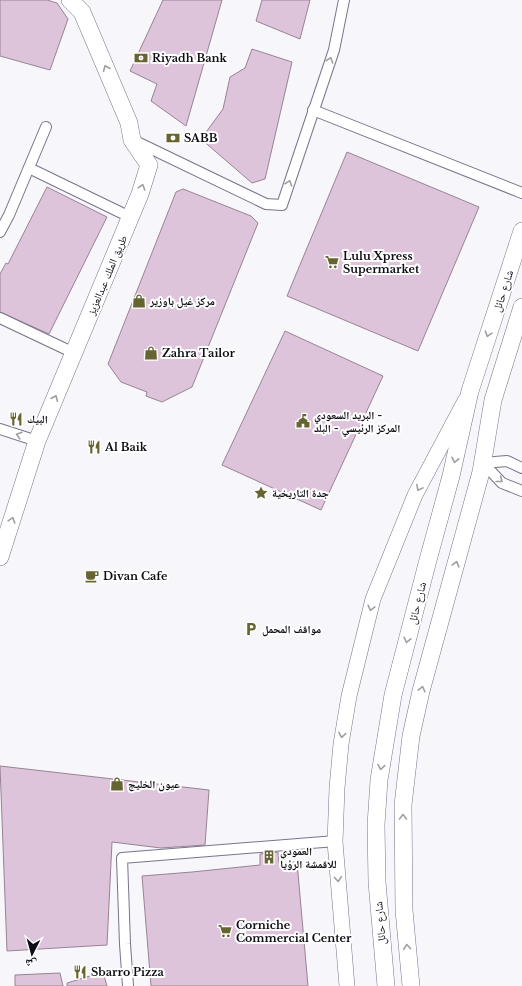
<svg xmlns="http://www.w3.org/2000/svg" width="522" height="986" viewBox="0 0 522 986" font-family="'Libre Baskerville','Noto Naskh Arabic',serif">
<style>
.building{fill:#dec4da;stroke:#988394}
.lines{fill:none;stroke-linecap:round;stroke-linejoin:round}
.street-casing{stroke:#7a748a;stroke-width:12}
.secondary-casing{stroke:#7a748a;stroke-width:16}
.primary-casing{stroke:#7a748a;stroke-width:18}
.street{stroke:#fff;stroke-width:10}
.secondary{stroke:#fff;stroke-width:15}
.primary{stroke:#fff;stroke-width:17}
.oneway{stroke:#9f9ea1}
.labels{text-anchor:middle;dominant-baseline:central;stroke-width:4;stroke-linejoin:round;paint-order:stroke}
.poi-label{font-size:11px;font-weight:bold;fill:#0f0d15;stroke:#fff;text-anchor:start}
.street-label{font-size:11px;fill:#0f0d15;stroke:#fff}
</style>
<rect width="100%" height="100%" fill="#f7f6fb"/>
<g class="building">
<polygon points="0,0 47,0 57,3 68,19 50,70 0,56"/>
<polygon points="163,0 222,0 186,126 151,101 157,84 130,71"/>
<polygon points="262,0 310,0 300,39 256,21"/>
<polygon points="252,49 292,62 265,179 252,183 201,139 223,109 230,77 245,68"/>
<polygon points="347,152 479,207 418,351 287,296"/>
<polygon points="47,187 107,217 49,334 0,312 0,274 6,263 8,264"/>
<polygon points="183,189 251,216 258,223 192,387 162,402 146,396 147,392 121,382 108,364 176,192"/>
<polygon points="285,331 383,376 321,510 222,465"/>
<polygon points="0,766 209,790 205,845 161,848 112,842 107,945 7,951"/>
<polygon points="278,852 279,863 297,862 308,986 151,986 142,876 192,872 260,865 260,854"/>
<polygon points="103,972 107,986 67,986 67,983"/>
<polygon points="60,973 63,986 15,986 15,975"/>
</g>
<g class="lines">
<g class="street-casing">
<g id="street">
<polyline points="313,110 522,193"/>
<polyline points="135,141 266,204 282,205 334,50 344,0"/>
<polyline points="29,168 130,217"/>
<polyline points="0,232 9,215 46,127"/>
<polyline points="0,318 74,353"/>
<polyline points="0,429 37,441"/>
<polyline points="483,463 502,483 522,491"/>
<polyline points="483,463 507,461 522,468"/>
<polyline points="128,986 125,944 122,858 336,841"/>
</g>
</g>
<g class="secondary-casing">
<polyline id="secondary" points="347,986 335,842 337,788 341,744 349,696 373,599 415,495 465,401"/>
</g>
<g class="primary-casing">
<g id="primary">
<polyline points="0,557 37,441 140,194 149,165 132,140 129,123 82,12 70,0"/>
<polyline points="386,986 377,882 376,825 379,780 393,695 428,560 451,476 470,391 522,231"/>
<polyline points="411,986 404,910 403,805 411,736 421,691 481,472 493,400 522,307"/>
</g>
</g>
<use href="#street" class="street"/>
<use href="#secondary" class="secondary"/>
<use href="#primary" class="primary"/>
</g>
<defs><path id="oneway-chevron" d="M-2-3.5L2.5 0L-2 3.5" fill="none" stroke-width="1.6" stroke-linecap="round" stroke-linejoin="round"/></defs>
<g class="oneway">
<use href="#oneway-chevron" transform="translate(330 60) rotate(-71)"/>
<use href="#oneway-chevron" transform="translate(106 68) rotate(-113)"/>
<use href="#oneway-chevron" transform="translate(289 183) rotate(-71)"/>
<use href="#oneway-chevron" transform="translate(142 187) rotate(-73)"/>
<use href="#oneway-chevron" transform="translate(488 334) rotate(108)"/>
<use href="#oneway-chevron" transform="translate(55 398) rotate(-67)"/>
<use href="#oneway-chevron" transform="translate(19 435) rotate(-162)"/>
<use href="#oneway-chevron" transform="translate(455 460) rotate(102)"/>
<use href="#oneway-chevron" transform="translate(500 480) rotate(39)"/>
<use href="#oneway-chevron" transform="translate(419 488) rotate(118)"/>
<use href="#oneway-chevron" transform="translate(12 520) rotate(-72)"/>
<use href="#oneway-chevron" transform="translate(456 564) rotate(-75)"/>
<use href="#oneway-chevron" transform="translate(371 608) rotate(104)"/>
<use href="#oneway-chevron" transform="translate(407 640) rotate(104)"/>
<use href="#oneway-chevron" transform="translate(422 689) rotate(-76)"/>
<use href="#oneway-chevron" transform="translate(342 735) rotate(100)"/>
<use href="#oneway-chevron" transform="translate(381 767) rotate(99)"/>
<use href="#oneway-chevron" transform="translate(403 817) rotate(-90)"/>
<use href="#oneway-chevron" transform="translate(338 879) rotate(86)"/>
<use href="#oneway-chevron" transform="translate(407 947) rotate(-95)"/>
</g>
<defs>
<g id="bank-bare" transform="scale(1.08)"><path d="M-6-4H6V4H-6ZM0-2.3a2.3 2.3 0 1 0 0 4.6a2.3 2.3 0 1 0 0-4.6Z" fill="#666532" stroke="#fff" stroke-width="2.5" paint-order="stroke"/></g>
<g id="supermarket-bare" transform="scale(1.08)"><path d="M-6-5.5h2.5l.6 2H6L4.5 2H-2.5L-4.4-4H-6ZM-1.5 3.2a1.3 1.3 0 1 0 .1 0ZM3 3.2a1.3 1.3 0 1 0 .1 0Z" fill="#666532" stroke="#fff" stroke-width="2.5" paint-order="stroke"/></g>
<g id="shop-bare" transform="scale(1.08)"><path d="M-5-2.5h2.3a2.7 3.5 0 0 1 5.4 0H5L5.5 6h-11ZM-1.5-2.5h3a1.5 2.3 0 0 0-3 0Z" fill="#666532" stroke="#fff" stroke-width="2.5" paint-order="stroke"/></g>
<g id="restaurant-bare" transform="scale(1.08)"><path d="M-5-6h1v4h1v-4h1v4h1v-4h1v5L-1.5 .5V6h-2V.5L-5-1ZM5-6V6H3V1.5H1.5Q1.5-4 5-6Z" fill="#666532" stroke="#fff" stroke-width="2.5" paint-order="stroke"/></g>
<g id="civic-bare" transform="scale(1.08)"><path d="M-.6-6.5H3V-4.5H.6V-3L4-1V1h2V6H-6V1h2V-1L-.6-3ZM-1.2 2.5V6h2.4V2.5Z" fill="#666532" stroke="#fff" stroke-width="2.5" paint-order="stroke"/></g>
<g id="sight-bare" transform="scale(1.08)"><path d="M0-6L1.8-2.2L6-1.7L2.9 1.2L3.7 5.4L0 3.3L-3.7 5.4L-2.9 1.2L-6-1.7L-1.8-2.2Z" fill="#666532" stroke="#fff" stroke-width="2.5" paint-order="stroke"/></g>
<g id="cafe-bare" transform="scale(1.08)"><path d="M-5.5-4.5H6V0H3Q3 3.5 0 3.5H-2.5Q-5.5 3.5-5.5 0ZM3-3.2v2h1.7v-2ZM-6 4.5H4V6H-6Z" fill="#666532" stroke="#fff" stroke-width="2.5" paint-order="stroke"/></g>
<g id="parking-bare" transform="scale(1.08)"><path d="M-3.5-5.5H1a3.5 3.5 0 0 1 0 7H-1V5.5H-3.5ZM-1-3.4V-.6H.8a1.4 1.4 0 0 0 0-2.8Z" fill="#666532" stroke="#fff" stroke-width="2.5" paint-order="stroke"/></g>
<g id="building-bare" transform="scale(1.08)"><path d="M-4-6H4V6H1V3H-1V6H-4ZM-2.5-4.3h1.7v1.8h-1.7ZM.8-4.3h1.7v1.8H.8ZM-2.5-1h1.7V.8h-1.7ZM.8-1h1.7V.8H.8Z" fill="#666532" stroke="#fff" stroke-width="2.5" paint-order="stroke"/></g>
</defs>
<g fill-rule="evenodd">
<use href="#bank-bare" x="141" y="58"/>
<use href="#bank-bare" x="173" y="138"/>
<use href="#supermarket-bare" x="332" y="262"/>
<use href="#shop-bare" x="139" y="301"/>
<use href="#shop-bare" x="151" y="353"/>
<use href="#restaurant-bare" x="16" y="419"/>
<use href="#civic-bare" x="303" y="421"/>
<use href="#restaurant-bare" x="94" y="447"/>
<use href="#sight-bare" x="261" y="493"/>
<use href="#cafe-bare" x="92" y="576"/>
<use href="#parking-bare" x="251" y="629"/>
<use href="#shop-bare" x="117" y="784"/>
<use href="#building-bare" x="269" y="857"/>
<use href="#supermarket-bare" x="225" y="931"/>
<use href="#restaurant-bare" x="80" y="972"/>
</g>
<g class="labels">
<g class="poi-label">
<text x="152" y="58">Riyadh Bank</text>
<text x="184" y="138">SABB</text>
<text x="343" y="256">Lulu Xpress<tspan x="343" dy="13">Supermarket</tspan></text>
<text x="150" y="301">مركز غيل باوزير</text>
<text x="162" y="353">Zahra Tailor</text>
<text x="314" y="415">البريد السعودي -<tspan x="314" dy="13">المركز الرئيسي - البلد</tspan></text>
<text x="27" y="419">البيك</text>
<text x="105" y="447">Al Baik</text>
<text x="272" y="493">جدة التاريخية</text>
<text x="103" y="576">Divan Cafe</text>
<text x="262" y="629">مواقف المحمل</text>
<text x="128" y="784">عيون الخليج</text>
<text x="280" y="851">العمودي<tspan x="280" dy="13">للاقمشة الرؤيا</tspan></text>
<text x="236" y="925">Corniche<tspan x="236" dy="13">Commercial Center</tspan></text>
<text x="91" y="972">Sbarro Pizza</text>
</g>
<g class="street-label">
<text transform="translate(107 275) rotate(-67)">طريق الملك عبدالعزيز</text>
<text transform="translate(503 291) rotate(-72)">شارع حائل</text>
<text transform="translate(417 603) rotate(-76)">شارع حائل</text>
<text transform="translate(380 923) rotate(-95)">شارع حائل</text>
</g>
</g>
<g transform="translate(32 954) rotate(186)" stroke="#ffffff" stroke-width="3" paint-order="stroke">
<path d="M0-3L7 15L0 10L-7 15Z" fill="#0f0d15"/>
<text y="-6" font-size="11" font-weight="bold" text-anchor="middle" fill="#0f0d15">ش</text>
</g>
</svg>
